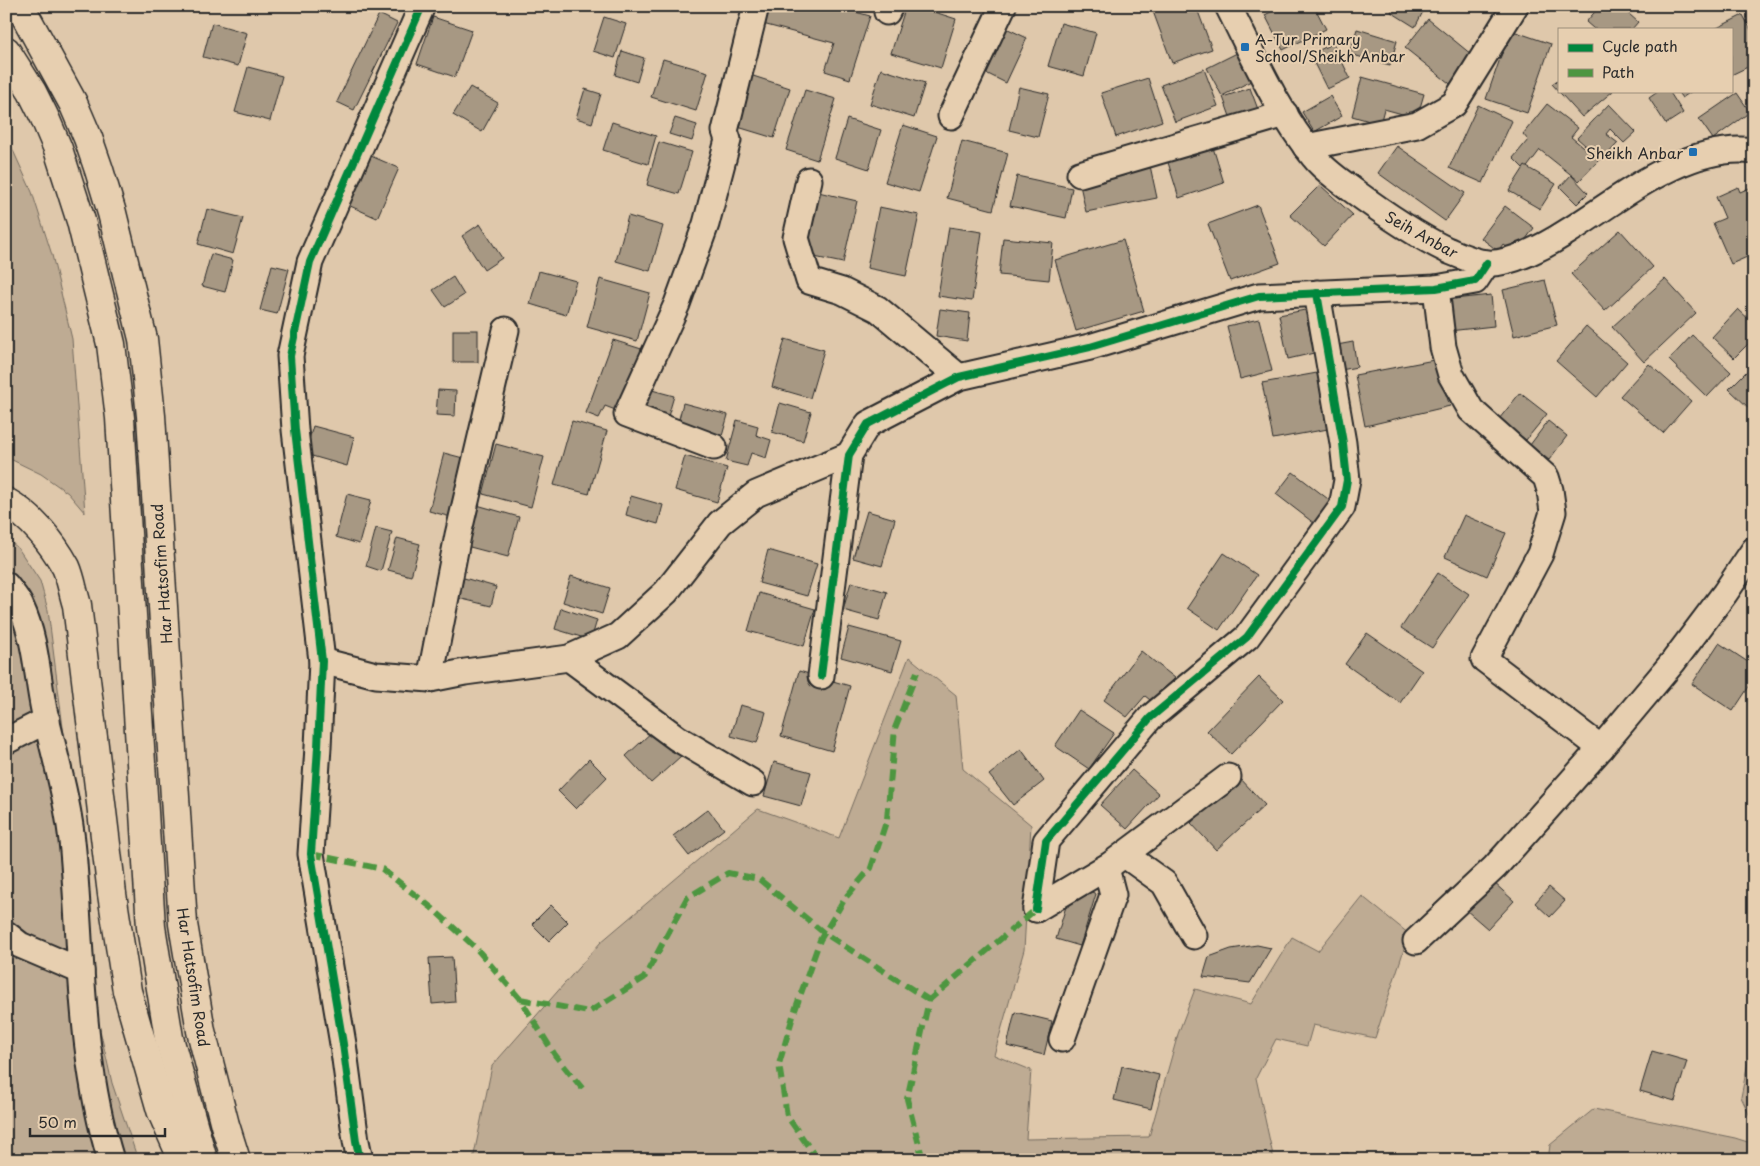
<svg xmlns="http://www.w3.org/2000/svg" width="1760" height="1166" viewBox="0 0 1760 1166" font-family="'Playpen Sans',sans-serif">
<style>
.green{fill:#beab93;stroke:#746b5f}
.building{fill:#a79883;stroke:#2b2b2b}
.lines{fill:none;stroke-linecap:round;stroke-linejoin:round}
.minor-casing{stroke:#2b2b2b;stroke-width:29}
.major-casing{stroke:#2b2b2b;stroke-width:31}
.highway-casing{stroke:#2b2b2b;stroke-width:31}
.minor{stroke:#e7cfb0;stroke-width:25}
.major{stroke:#e7cfb0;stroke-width:28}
.highway{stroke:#e7cfb0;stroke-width:28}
.quiet{stroke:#4d9640;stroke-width:6;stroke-dasharray:12 6;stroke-linecap:butt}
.cycleway-casing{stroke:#e7cfb0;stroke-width:11}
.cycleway{stroke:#00873e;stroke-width:8}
.poi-dot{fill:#1f6fb2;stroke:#e7cfb0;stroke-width:2}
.labels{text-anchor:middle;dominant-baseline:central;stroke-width:4;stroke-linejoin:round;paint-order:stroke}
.poi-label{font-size:15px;fill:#2b2b2b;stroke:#e7cfb0;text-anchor:start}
.street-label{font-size:15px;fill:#2b2b2b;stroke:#e7cfb0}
</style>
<rect width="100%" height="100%" fill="#dfc8ab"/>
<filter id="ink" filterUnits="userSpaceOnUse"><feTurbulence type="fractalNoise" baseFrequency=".02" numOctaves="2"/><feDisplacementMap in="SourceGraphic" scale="10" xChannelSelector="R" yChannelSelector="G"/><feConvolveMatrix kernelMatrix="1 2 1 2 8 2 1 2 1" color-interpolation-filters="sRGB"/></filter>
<g filter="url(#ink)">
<g class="green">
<polygon points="6,135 32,192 52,255 72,339 85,513 68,493 41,474 6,457"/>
<polygon points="6,538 18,548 40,581 48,610 71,790 96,1012 112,1083 138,1160 6,1160"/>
<polygon points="909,657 956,695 963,769 1031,825 1024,950 994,1055 1031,1070 1026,1139 1149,1137 1178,1034 1195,989 1251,1004 1292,937 1318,951 1362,896 1409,934 1375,1038 1313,1025 1307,1046 1276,1039 1256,1078 1274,1160 473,1160 492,1066 601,942 758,809 839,838"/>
<polygon points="1754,1052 1754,1125 1741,1097 1749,1057"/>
<polygon points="1594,1109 1735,1138 1754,1144 1754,1160 1548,1160 1550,1145"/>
</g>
<g class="building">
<polygon points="764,6 846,6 845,9 870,16 850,79 825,71 834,43 759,23"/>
<polygon points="906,6 916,6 956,19 941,68 891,53"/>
<polygon points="1151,6 1196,6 1212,49 1172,63"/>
<polygon points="1282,6 1314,6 1326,29 1283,50 1265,15"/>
<polygon points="1394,6 1426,6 1415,27 1391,12"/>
<polygon points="1600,6 1620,6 1638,22 1632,29 1594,29 1586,22"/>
<polygon points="379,14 397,23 354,110 337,102"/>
<polygon points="1743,15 1754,36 1754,64 1731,75 1731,29 1715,29"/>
<polygon points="433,17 472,30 455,77 417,64"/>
<polygon points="604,17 626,24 615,58 593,51"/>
<polygon points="1428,19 1477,59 1454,87 1405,48"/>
<polygon points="212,23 247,33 238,66 203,57"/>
<polygon points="1061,23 1096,33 1084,76 1048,66"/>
<polygon points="1006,28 1027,38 1006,83 984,72"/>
<polygon points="1357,29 1397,41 1390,65 1349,54"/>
<polygon points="1510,30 1551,44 1527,113 1486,99"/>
<polygon points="1333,43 1350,78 1327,89 1310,55"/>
<polygon points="622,51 644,58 637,82 615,75"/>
<polygon points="1237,53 1251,81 1222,96 1207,68"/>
<polygon points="663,59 708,72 696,111 651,97"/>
<polygon points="248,67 282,76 270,121 235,112"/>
<polygon points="881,69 925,83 914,118 870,104"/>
<polygon points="1204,69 1218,106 1175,122 1161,85"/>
<polygon points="744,73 790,88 774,138 728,124"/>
<polygon points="1362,77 1424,94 1417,118 1384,109 1380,124 1352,116"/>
<polygon points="1148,78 1162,121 1116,137 1101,93"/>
<polygon points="1559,79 1559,91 1613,91 1582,117 1552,84"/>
<polygon points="470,87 498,103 482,132 453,115"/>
<polygon points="1019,87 1049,94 1038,137 1009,130"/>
<polygon points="1250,88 1259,112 1232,122 1223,97"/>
<polygon points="585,89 601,94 592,123 576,118"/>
<polygon points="805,90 836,99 817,160 786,150"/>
<polygon points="1659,91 1669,91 1683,113 1666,124 1649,98"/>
<polygon points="1677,91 1692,91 1682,98"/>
<polygon points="1737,93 1750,112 1713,139 1699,119"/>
<polygon points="1330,96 1342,116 1314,132 1302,112"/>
<polygon points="1547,104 1578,128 1571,137 1599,160 1579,181 1540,150 1525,170 1513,158 1528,140 1523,134"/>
<polygon points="1609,104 1636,132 1624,143 1610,129 1606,134 1618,143 1602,160 1577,138"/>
<polygon points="1478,105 1512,121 1483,183 1449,168"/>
<polygon points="675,118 697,125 692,141 669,134"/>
<polygon points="847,119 881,130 869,169 835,158"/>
<polygon points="612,122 656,136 648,164 603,150"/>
<polygon points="903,125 937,136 919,192 885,182"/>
<polygon points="962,141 1008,153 993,210 947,198"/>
<polygon points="1211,141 1224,183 1179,198 1166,156"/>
<polygon points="659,142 692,152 679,194 647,185"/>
<polygon points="1397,146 1465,193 1445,221 1378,173"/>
<polygon points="371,156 399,168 377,218 348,205"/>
<polygon points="1149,161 1157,198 1086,212 1078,176"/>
<polygon points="1525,166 1556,184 1540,209 1509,191"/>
<polygon points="1571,175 1588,193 1577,204 1560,187"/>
<polygon points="1017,176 1072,188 1066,218 1010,206"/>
<polygon points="1320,185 1353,215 1324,246 1290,215"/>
<polygon points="1754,186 1754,254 1731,264 1713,223 1725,218 1716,197 1738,187 1740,192"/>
<polygon points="814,191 857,201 843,263 800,254"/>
<polygon points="1258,205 1280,263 1230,281 1208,224"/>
<polygon points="1505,206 1534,228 1515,254 1503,244 1498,251 1481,238"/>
<polygon points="879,207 919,215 906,276 867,268"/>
<polygon points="207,209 243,218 233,254 198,244"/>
<polygon points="628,216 663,226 650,271 616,261"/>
<polygon points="480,224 502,258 484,270 462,236"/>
<polygon points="949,227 982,232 972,301 938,296"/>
<polygon points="1620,230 1653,267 1605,311 1571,274"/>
<polygon points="1003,238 1053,243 1049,280 999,275"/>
<polygon points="1123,240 1144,311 1076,331 1055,260"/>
<polygon points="211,254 233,260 225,292 202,286"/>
<polygon points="1754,256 1754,275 1748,258"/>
<polygon points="272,265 289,269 277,314 260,310"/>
<polygon points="539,271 576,281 566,315 530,304"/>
<polygon points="453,277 464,295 445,307 433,290"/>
<polygon points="600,279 650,293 637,341 587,327"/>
<polygon points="1665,279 1696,313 1644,362 1612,327"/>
<polygon points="1545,280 1557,325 1514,336 1503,290"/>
<polygon points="1491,295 1494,326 1449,331 1445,300"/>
<polygon points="940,309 970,313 967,341 936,336"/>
<polygon points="1738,309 1754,324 1754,338 1734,358 1712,337"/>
<polygon points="1305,310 1314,353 1288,359 1279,315"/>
<polygon points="1259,319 1272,371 1240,379 1227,326"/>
<polygon points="1586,326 1627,362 1597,397 1556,361"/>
<rect x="453" y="330" width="25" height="32"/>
<polygon points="1692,335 1731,372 1707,397 1669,360"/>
<polygon points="785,339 824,350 810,398 772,387"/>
<polygon points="613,340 651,352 623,413 605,406 599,418 586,413"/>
<polygon points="1353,342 1357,367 1341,370 1337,345"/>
<polygon points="1434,360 1450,406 1365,426 1355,375"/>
<polygon points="1649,364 1691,401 1663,433 1620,396"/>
<polygon points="1754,364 1754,409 1752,411 1729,389"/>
<polygon points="1317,373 1328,429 1273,439 1262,383"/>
<polygon points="637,386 674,396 666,423 629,413"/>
<polygon points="438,390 456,391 455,416 436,415"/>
<polygon points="1520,393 1547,414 1526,440 1499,419"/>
<polygon points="683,403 728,415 720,443 676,431"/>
<polygon points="780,403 811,412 803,441 772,432"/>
<polygon points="737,420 758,426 756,435 771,440 766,458 751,453 747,466 726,461"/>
<polygon points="572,421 607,431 589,494 554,485"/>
<polygon points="1548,421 1567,436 1549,460 1530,445"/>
<polygon points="313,426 354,437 347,466 305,454"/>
<polygon points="496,444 544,457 531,507 483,494"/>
<polygon points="444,453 467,459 451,517 429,511"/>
<polygon points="685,456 727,468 717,502 675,490"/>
<polygon points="1293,472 1332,502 1315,524 1276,494"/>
<polygon points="347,494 371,500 359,544 336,537"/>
<polygon points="631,496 663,505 658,524 626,515"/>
<polygon points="477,505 519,517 508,557 466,546"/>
<polygon points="867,511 895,519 882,566 853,558"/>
<polygon points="1464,515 1506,533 1487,576 1445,557"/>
<polygon points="376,528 392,532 381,571 366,566"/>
<polygon points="397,538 420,544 411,576 388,570"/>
<polygon points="768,550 817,564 807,596 759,583"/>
<polygon points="1224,553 1257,575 1219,630 1187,608"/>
<polygon points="1438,573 1469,594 1432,648 1401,628"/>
<polygon points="571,576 610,588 602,614 563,602"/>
<polygon points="464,578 496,587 491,606 458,598"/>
<polygon points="851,582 887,592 879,620 843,610"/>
<polygon points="759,593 815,609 804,646 748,631"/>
<polygon points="561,608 597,620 591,640 555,629"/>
<polygon points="849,627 901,641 892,671 841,657"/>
<polygon points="1367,633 1422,671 1400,703 1345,664"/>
<polygon points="1719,643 1754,666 1754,679 1733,711 1692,684"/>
<polygon points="1141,651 1175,678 1154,703 1145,696 1127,717 1104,700"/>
<polygon points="799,671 850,686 832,751 781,736"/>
<polygon points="1259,677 1283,700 1231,754 1207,731"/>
<polygon points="740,705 766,712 757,743 731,736"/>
<polygon points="1079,710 1114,733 1089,769 1055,746"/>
<polygon points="656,728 681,756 651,783 626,756"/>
<polygon points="1021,749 1044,781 1013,805 989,775"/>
<polygon points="589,759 607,777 576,809 558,791"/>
<polygon points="774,762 811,772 801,806 764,796"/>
<polygon points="1132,770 1159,794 1127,829 1100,805"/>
<polygon points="1240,778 1265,805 1216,850 1191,823"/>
<polygon points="708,809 724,829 689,856 673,836"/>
<polygon points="1492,881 1514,901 1488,929 1466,910"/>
<polygon points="1549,887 1565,901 1550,917 1535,903"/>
<polygon points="1084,888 1096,894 1080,946 1056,939 1068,900"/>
<polygon points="551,905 568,922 549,941 532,924"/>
<polygon points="1257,945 1271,948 1250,983 1203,977 1209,957 1231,949"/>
<polygon points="452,957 455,1002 432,1004 429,958"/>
<polygon points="1015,1012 1052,1021 1044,1055 1007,1046"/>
<polygon points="1652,1051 1687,1061 1675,1101 1640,1091"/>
<polygon points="1122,1066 1159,1075 1151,1109 1114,1100"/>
<polygon points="1348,1153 1350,1160 1331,1160 1330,1156"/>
</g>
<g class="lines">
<g class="minor-casing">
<g id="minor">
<path d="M 1228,6 C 1254,57 1278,113 1314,157 C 1324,170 1339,180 1351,189 C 1382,212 1412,233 1447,250 C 1459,255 1473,262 1487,263 C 1510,265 1547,245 1567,232 C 1620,199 1687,142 1754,151"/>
<polyline points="887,12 890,6"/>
<polyline points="951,116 1003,6"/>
<polyline points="1306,147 1417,125 1454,104 1515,6"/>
<polyline points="1080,174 1285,114"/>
<polyline points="809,180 796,238 809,281 842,291 878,309 959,377"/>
<polyline points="1436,288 1443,347 1451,375 1471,410 1546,477 1550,490 1553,512 1540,554 1484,659 1601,748"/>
<polyline points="714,447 627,414 677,304 706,224 728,140 725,131 756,6"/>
<path d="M 6,585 C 11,592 18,599 21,607 C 36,639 37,676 44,710 C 55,757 69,803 73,851 C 82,954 80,1061 111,1160"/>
<polyline points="569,658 677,738 753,783"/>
<polyline points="322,661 376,675 430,679 465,672 569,658 618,636 666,592 720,523 756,494 849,455"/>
<polyline points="821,676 849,455 868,424 959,377 1090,347 1259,296 1436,288 1475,281 1487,263"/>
<polyline points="430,679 458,535 506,330"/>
<polyline points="6,741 47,720"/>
<polyline points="1125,855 1164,883 1194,936"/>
<polyline points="1036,909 1046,841 1150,718 1247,637 1342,507 1347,480 1343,443 1317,293"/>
<polyline points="1036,909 1110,865 1228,777"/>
<polyline points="6,934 20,945 81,971"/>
<polyline points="1416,941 1495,867 1601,748 1673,662 1725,593 1754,550"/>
<polyline points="1062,1039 1113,895 1106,868"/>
<polyline points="360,1160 356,1141 343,1044 311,854 318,747 322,661 295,430 290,356 310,262 422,6"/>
</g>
</g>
<g class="major-casing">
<g id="major">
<polyline points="20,6 73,103 88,138 99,170 112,213 143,339 151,416 183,924 201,1031 225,1125 236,1160"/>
<polyline points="6,51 32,92 44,116 58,149 81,221 111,344 120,418 151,927 169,1038 203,1160"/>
</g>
</g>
<g class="highway-casing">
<path id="highway" d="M 6,502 C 31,516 52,542 66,567 C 71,578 73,593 77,605 L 112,894 L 127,991 L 161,1110 L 183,1160"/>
</g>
<use href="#minor" class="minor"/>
<use href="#major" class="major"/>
<use href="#highway" class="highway"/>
<g class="quiet">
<polyline points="311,854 382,869 432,908 476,948 520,999 555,1055 586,1093"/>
<polyline points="520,999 589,1012 644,978 687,898 728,873 759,879 824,933 929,1000"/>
<polyline points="818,1160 787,1116 779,1064 794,1013 820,940 846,897 871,868 887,819 895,728 917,672"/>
<polyline points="923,1160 907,1099 929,1000 1036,909"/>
</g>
<g class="cycleway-casing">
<g id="cycleway">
<polyline points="821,676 849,455 868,424 959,377 1090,347 1259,296 1436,288 1475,281 1487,263"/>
<polyline points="1036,909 1046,841 1150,718 1247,637 1342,507 1347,480 1343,443 1317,293"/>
<polyline points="360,1160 356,1141 343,1044 311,854 318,747 322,661 295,430 290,356 310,262 422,6"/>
</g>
</g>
<use href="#cycleway" class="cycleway"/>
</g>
</g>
<g class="poi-dot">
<rect x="1240" y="42" width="10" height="10" rx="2.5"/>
<rect x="1688" y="147" width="10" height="10" rx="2.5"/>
</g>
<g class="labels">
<g class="poi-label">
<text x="1255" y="38">A-Tur Primary<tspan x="1255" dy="17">School/Sheikh Anbar</tspan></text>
<text x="1683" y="152" text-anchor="end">Sheikh Anbar</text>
</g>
<g class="street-label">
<text transform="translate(1422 234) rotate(29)">Seih Anbar</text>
<text transform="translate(161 574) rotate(-94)">Har Hatsofim Road</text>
<text transform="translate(194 977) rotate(81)">Har Hatsofim Road</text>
</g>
</g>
<rect width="1760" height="1166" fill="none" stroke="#e7cfb0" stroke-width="25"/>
<rect x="12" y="12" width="1735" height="1141" fill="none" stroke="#2b2b2b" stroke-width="2" filter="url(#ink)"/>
<rect x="1558" y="28" width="175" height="65" fill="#e7cfb0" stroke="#9c8d7b"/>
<rect x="1568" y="44" width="25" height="8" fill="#00873e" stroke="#9c8d7b"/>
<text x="1602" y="52" font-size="15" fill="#2b2b2b">Cycle path</text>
<rect x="1568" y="69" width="25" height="8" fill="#4d9640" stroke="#9c8d7b"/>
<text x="1602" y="78" font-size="15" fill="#2b2b2b">Path</text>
<path d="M30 1128v8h135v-8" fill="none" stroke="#2b2b2b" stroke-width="2.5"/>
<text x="38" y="1128" font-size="15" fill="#2b2b2b" stroke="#e7cfb0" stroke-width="4" paint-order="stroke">50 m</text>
</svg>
